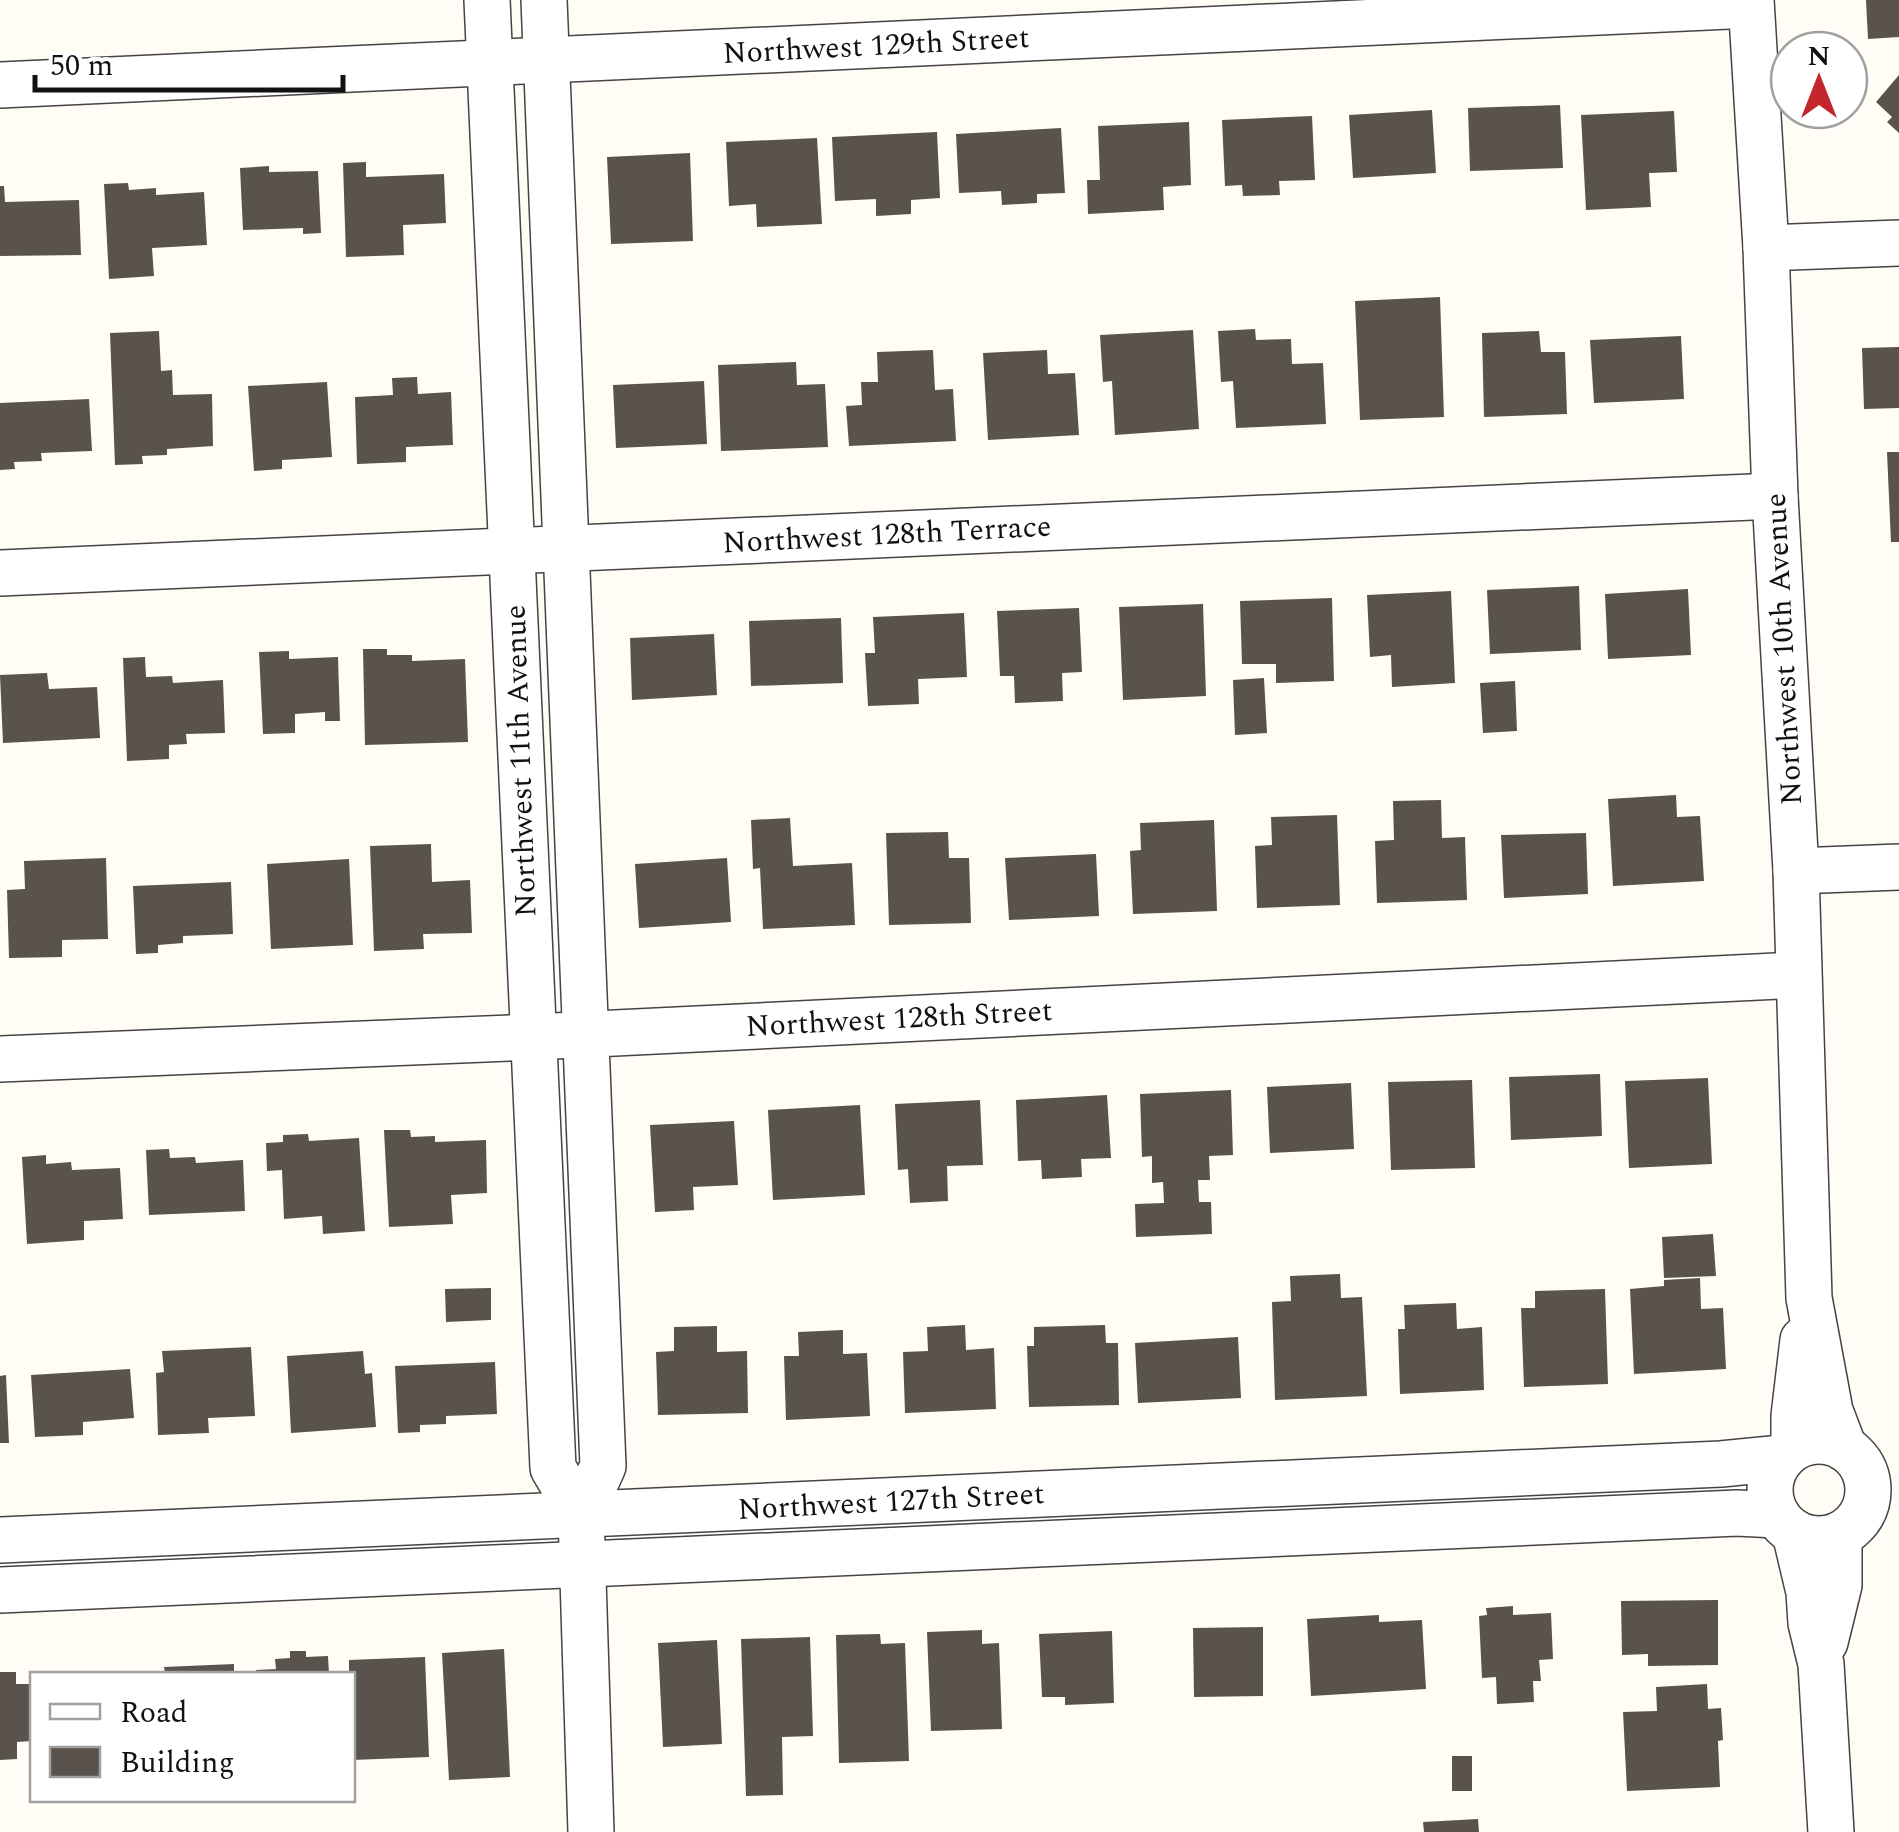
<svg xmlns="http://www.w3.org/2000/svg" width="1899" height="1832" viewBox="0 0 1899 1832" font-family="Spectral,serif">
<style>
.building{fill:#5a524d}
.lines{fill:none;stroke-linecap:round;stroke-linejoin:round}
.minor-casing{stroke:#444;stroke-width:48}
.minor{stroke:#fff;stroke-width:45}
.labels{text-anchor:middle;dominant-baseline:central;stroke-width:10;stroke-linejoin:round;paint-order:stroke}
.street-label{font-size:30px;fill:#111;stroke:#fff}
</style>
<rect width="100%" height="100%" fill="#fffdf5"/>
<g class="building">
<polygon points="1866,0 1899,0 1899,37 1868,39"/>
<polygon points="1899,75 1899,133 1887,122 1892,117 1876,102"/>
<polygon points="1560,105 1563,168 1470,171 1468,108"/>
<polygon points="1432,110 1436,173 1353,178 1349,115"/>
<polygon points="1674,111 1677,172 1649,173 1651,207 1586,210 1581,115"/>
<polygon points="1312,116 1315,180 1279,181 1280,195 1243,196 1242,185 1225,186 1222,120"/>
<polygon points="1189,122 1191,185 1163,187 1164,210 1088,214 1087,180 1100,180 1098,126"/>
<polygon points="1061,128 1065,193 1037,194 1037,203 1002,205 1001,191 959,193 956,134"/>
<polygon points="937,132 940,198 911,200 911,214 876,216 876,199 835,201 832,137"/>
<polygon points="817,138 822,224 757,227 756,204 729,206 726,142"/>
<polygon points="690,153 693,241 611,244 607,157"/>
<polygon points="366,162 366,177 444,174 446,223 403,225 404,255 346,257 343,163"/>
<polygon points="269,166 269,172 318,171 321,233 303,234 303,228 243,230 240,168"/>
<polygon points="128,183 129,190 156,188 156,195 204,192 207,245 152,248 154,276 109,279 104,184"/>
<polygon points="0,186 4,186 5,202 79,200 81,255 0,256"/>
<polygon points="1440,297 1444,417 1360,420 1355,301"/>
<polygon points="1255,329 1256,340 1291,339 1292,364 1323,363 1326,424 1236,428 1233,381 1221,382 1218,331"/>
<polygon points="1193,330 1199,429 1115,435 1112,381 1103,382 1100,335"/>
<polygon points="159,331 161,371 172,370 173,395 212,394 213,446 167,449 167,455 142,456 143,464 115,465 110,333"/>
<polygon points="1539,331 1541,352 1565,352 1567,414 1484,417 1482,333"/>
<polygon points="1681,336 1684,399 1594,403 1590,340"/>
<polygon points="1899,347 1899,408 1864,409 1862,348"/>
<polygon points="933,350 935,390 953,389 956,441 849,446 846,406 862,405 861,382 878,382 877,352"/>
<polygon points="1047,350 1048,374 1075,373 1079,435 988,440 983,353"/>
<polygon points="796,362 797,385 825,384 828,447 721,451 718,365"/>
<polygon points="417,377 418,394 451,392 453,445 406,447 406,462 357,464 355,397 393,395 392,378"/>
<polygon points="704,381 707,444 616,448 613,385"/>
<polygon points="327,382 332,457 282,460 282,469 254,471 248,386"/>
<polygon points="89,399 92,451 41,453 42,461 14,462 15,469 0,470 0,403"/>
<polygon points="1887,452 1899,452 1899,542 1891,542"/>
<polygon points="1579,586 1581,650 1490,654 1487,590"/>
<polygon points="1688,589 1691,655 1608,659 1605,594"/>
<polygon points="1451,591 1455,683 1392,687 1391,655 1370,657 1367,595"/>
<polygon points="1332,598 1334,681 1276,683 1276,664 1242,664 1240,601"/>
<polygon points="1203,604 1206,696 1123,700 1119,607"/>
<polygon points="1079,608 1082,672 1062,673 1063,701 1015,703 1014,676 1000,676 997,611"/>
<polygon points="964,613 967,677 918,679 919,704 868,706 865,653 875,653 873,617"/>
<polygon points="841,618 843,683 751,686 749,621"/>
<polygon points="714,634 717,695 632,700 630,638"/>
<polygon points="363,649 387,649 387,655 412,655 412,661 465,659 468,742 365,745"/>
<polygon points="289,651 289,659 338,657 340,721 325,721 325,712 295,714 295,733 263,734 259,652"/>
<polygon points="145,657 146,677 172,676 173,683 223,680 225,733 186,734 187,744 169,745 169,759 127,761 123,658"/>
<polygon points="47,673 49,689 97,687 100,738 3,743 0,675"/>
<polygon points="1264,678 1267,733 1235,735 1233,680"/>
<polygon points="1515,681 1517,731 1483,733 1480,683"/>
<polygon points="1676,795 1677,817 1700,816 1704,881 1613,886 1608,799"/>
<polygon points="1441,800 1442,838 1465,837 1467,900 1377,903 1375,841 1394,840 1393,801"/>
<polygon points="1337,815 1340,905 1257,908 1255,846 1272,845 1271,817"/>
<polygon points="790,818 793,866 852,863 855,925 763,929 760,868 753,869 751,820"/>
<polygon points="1214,820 1217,911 1133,914 1130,851 1141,850 1140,823"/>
<polygon points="948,832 949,858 969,858 971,923 889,925 886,833"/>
<polygon points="1586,833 1588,894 1504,898 1501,835"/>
<polygon points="431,844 432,882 470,880 472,933 423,934 424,949 374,951 370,846"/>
<polygon points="1096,854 1099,916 1009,920 1005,858"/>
<polygon points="106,858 108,939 62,940 62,957 9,958 7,890 25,889 24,861"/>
<polygon points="727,858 731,922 639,928 635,864"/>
<polygon points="349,859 353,945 271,949 267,864"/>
<polygon points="231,882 233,934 183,936 183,943 158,945 158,953 136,954 133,886"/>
<polygon points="1600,1074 1602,1136 1511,1140 1509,1077"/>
<polygon points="1708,1078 1712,1164 1629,1168 1625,1081"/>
<polygon points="1472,1080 1475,1168 1391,1170 1388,1082"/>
<polygon points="1351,1083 1354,1149 1270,1153 1267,1087"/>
<polygon points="1231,1090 1233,1155 1209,1156 1210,1180 1198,1180 1199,1202 1211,1202 1212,1234 1136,1237 1135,1204 1164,1203 1163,1182 1152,1183 1152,1156 1142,1157 1140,1094"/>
<polygon points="1107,1095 1111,1158 1081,1159 1082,1177 1042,1179 1041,1160 1018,1161 1016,1100"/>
<polygon points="980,1100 983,1165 947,1166 948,1201 910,1203 908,1169 898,1170 895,1104"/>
<polygon points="860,1105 865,1195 773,1200 768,1110"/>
<polygon points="734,1121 738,1185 693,1187 694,1210 655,1212 650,1125"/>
<polygon points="384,1130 410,1130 411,1137 435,1136 435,1142 486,1140 487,1193 451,1195 453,1224 389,1227"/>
<polygon points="308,1134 309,1141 359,1138 365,1231 323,1234 322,1216 284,1219 282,1170 267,1171 266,1143 283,1142 283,1135"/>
<polygon points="169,1149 170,1158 195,1157 196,1163 243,1160 245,1211 149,1215 146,1150"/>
<polygon points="46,1155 46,1164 71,1162 72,1170 120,1168 123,1219 84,1221 84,1240 27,1244 22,1157"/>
<polygon points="1713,1234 1716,1276 1664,1278 1662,1237"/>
<polygon points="1340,1274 1341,1298 1362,1297 1367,1396 1275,1400 1272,1302 1291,1301 1290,1276"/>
<polygon points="1700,1278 1701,1309 1723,1308 1726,1369 1634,1374 1630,1289 1664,1286 1664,1280"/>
<polygon points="491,1288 491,1320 446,1322 445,1289"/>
<polygon points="1605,1289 1608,1384 1524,1387 1521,1308 1535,1308 1535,1291"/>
<polygon points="1456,1303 1457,1329 1482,1327 1484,1390 1400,1394 1398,1329 1405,1329 1404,1305"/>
<polygon points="965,1325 966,1350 994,1348 996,1409 905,1413 903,1352 928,1351 927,1327"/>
<polygon points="1105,1325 1106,1343 1118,1343 1119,1405 1029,1407 1027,1346 1034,1346 1034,1327"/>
<polygon points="717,1326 717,1352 747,1351 748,1413 658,1415 656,1352 674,1351 674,1327"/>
<polygon points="843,1330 843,1354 867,1353 870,1416 786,1420 784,1356 799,1356 798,1332"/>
<polygon points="1238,1337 1241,1398 1138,1403 1135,1343"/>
<polygon points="251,1347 255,1416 208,1418 209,1433 158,1435 156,1373 164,1372 162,1351"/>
<polygon points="363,1351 365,1374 372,1373 376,1427 291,1433 287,1356"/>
<polygon points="495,1362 497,1414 446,1416 446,1424 420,1425 420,1432 398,1433 395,1366"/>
<polygon points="130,1369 134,1418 83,1422 83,1435 35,1437 31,1375"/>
<polygon points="6,1375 9,1443 0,1443 0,1376"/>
<polygon points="1718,1600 1718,1665 1648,1666 1648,1654 1622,1655 1621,1601"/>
<polygon points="1513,1606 1513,1615 1551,1613 1553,1659 1539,1660 1541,1681 1533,1681 1534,1702 1497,1704 1496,1677 1482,1678 1479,1616 1487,1615 1486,1608"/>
<polygon points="1379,1615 1379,1622 1422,1620 1426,1689 1311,1696 1307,1619"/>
<polygon points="1263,1627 1263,1696 1194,1697 1193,1628"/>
<polygon points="982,1630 982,1644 999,1643 1002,1729 931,1731 927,1632"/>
<polygon points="1112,1631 1114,1703 1065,1705 1065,1697 1042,1697 1039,1634"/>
<polygon points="880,1634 881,1644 905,1643 909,1761 839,1763 836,1635"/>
<polygon points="810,1637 813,1736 782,1737 783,1795 746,1796 741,1639"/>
<polygon points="717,1640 722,1744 663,1747 658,1643"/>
<polygon points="504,1649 510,1777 449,1780 442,1653"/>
<polygon points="290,1651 306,1651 306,1657 328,1656 329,1674 257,1674 256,1670 276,1669 275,1659 290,1658"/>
<polygon points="425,1657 429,1757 352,1760 352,1674 349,1674 349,1660"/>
<polygon points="234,1664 234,1674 165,1674 164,1667"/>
<polygon points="0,1672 16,1672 16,1684 32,1684 32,1741 17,1742 17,1759 0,1760"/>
<polygon points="1707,1684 1708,1709 1721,1708 1723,1740 1718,1741 1720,1787 1627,1791 1623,1712 1657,1711 1656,1687"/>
<rect x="1452" y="1756" width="20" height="35"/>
<polygon points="1478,1819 1479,1832 1424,1832 1423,1822"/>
</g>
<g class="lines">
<g class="minor-casing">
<g id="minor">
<polyline points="487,0 553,1468 581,1515"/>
<polyline points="544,0 603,1466 581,1515 591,1832"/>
<polyline points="1751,0 1766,248 1775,496 1796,871 1809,1298 1830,1411 1844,1448"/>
<polyline points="0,85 1751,5"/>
<polyline points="1766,248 1899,243"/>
<polyline points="0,573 1775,496"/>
<polyline points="1796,871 1899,867"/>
<polyline points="0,1059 533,1037 1798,975"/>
<circle cx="1819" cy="1490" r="49"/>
<polyline points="1794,1447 1794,1416 1803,1340"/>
<polyline points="1795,1533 1809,1592 1811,1623 1821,1664 1831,1832"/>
<polyline points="0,1540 1721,1464 1782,1458"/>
<polyline points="0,1590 1737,1513 1777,1515"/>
<polyline points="1825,1642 1839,1585 1839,1535"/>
</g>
</g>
<use href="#minor" class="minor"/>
</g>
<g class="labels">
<g class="street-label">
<text transform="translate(876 46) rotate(-3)">Northwest 129th Street</text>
<text transform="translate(887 535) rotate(-3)">Northwest 128th Terrace</text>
<text transform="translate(1784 649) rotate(-93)">Northwest 10th Avenue</text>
<text transform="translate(521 761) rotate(-92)">Northwest 11th Avenue</text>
<text transform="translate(899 1019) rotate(-3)">Northwest 128th Street</text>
<text transform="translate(891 1502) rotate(-3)">Northwest 127th Street</text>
</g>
</g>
<rect x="30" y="1672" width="325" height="130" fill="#ffffff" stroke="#a0a0a0" stroke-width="2.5"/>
<rect x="50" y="1704" width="50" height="15" fill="#ffffff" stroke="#a0a0a0" stroke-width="2.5"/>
<text x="120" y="1722" font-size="30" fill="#111111">Road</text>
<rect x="50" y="1747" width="50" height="30" fill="#5a524d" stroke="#a0a0a0" stroke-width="2.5"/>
<text x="120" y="1772" font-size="30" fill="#111111">Building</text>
<g transform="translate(1819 80)"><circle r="48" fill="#ffffff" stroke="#a0a0a0" stroke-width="2.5"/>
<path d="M0-8L18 38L0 25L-18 38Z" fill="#c4262e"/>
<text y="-15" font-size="28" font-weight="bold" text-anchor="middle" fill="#111111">N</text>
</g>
<path d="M35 75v15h308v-15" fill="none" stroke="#111111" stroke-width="5"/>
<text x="50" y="75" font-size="30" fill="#111111" stroke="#ffffff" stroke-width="8" paint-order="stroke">50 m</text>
</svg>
